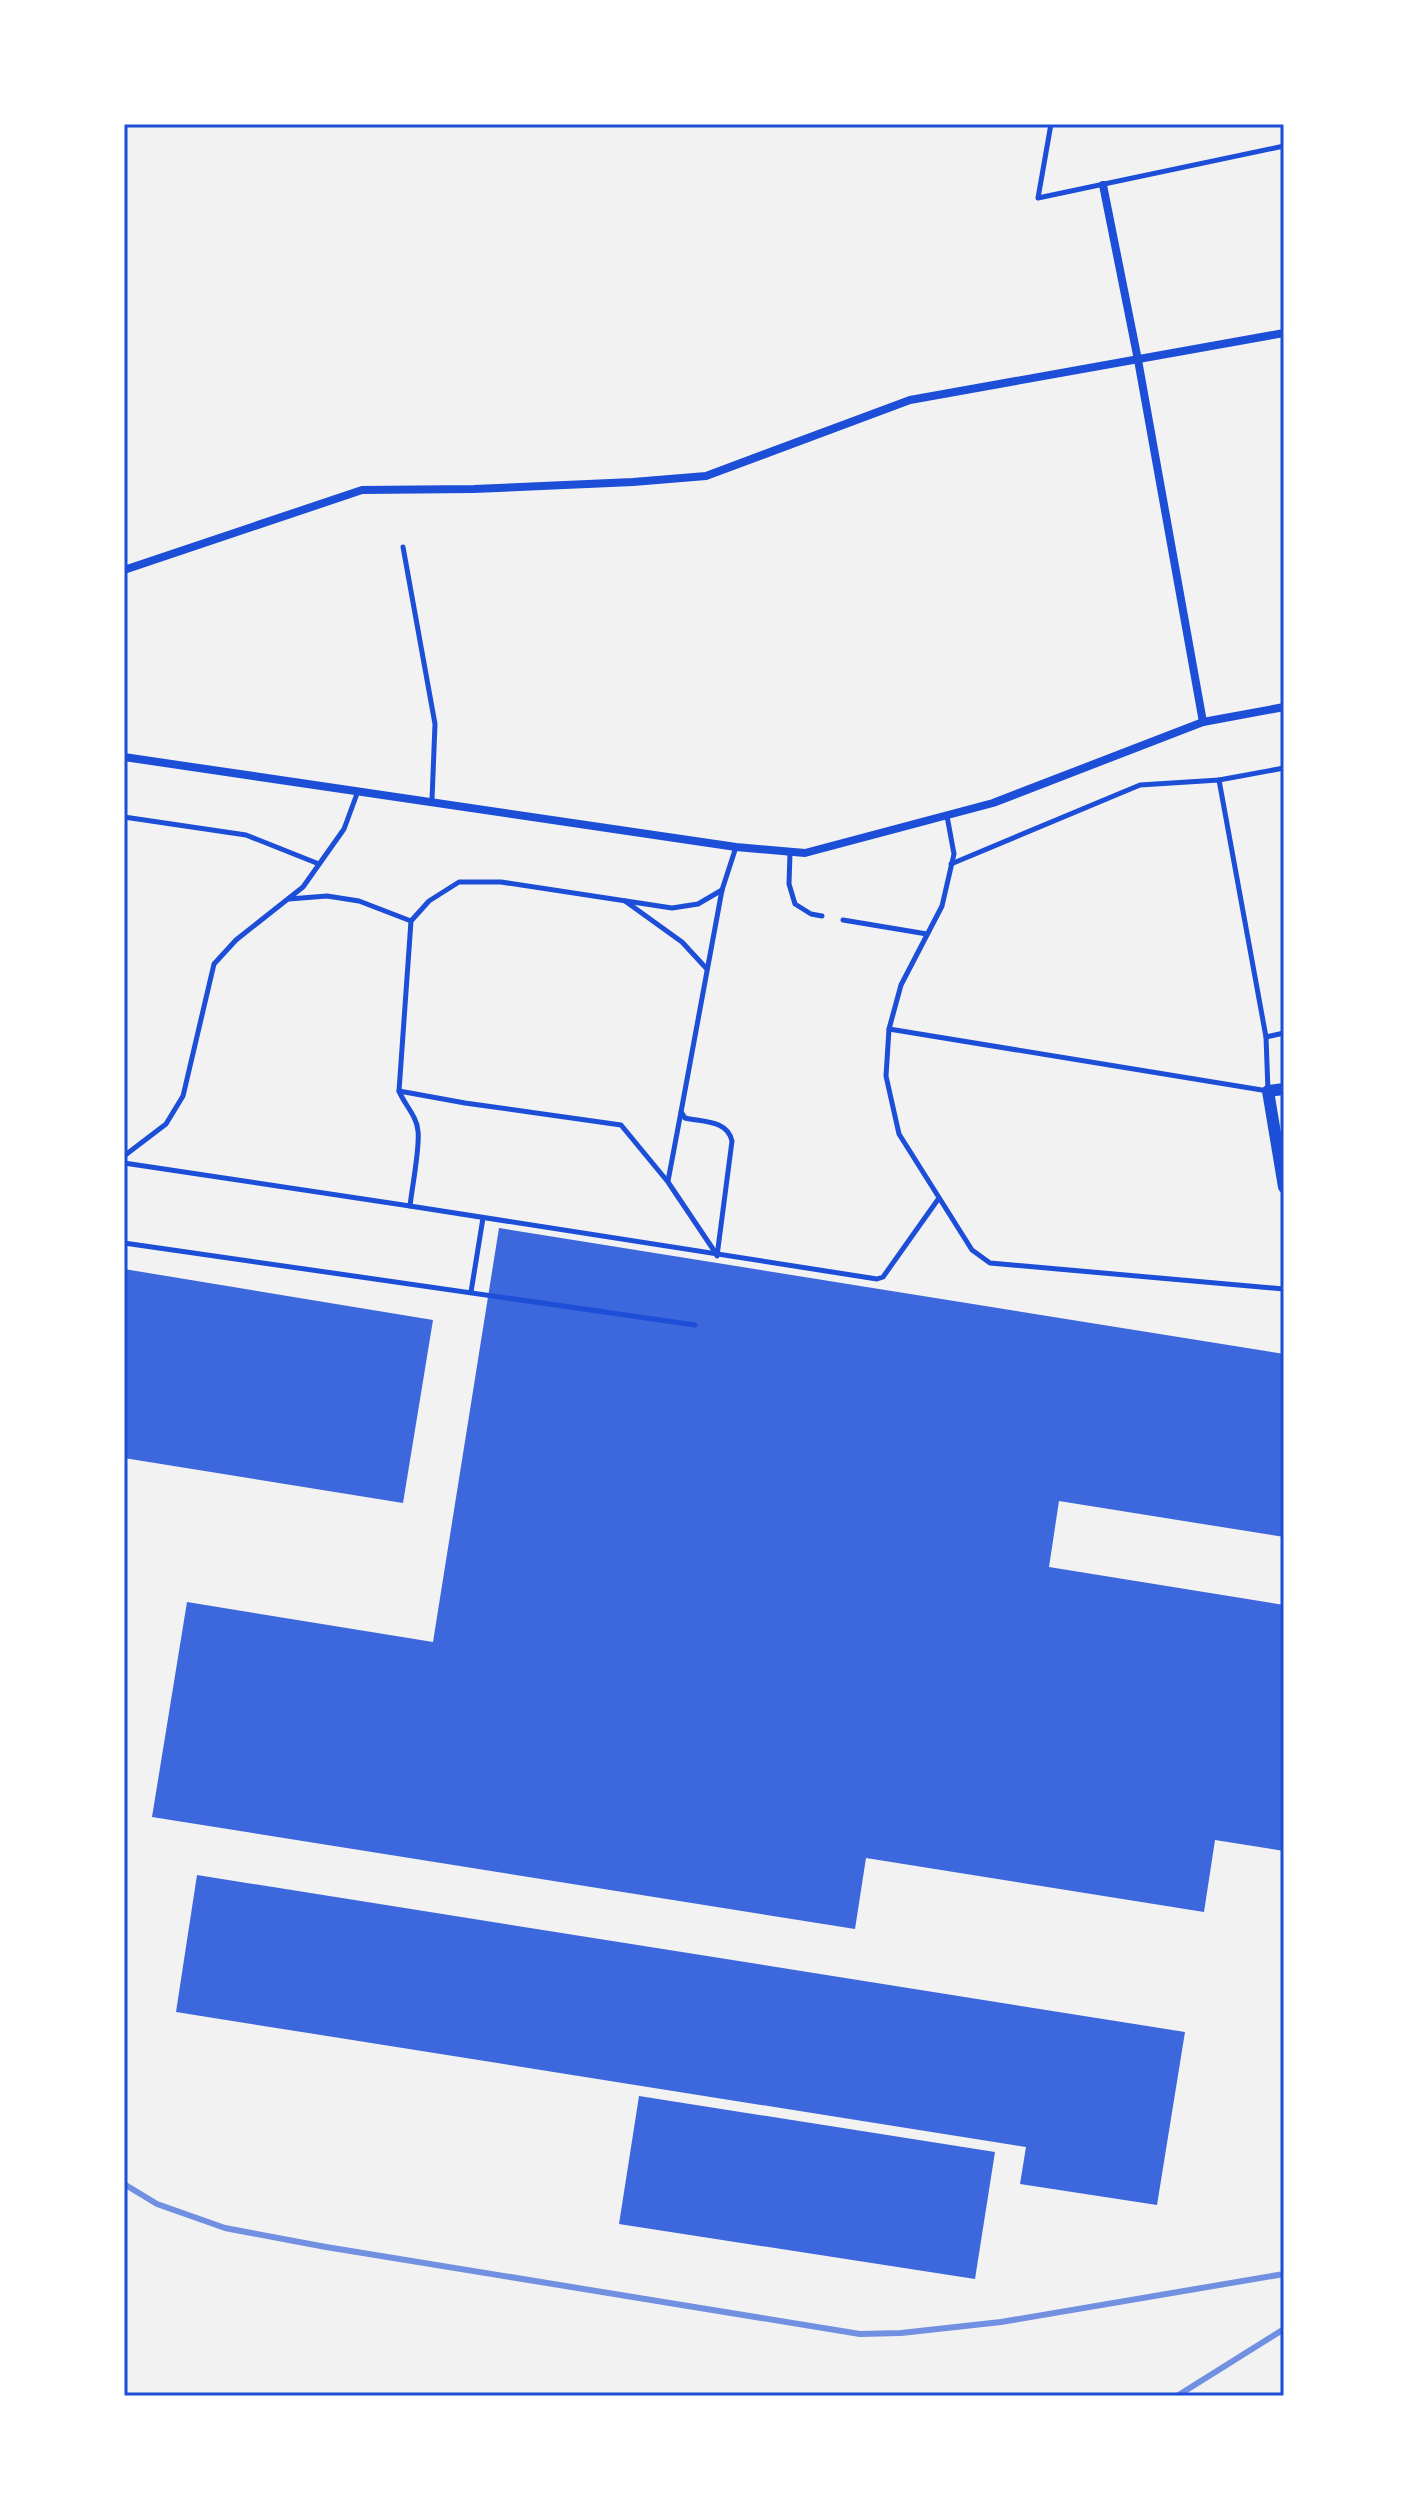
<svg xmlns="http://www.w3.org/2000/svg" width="1408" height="2520" viewBox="0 0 1408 2520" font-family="Poppins,sans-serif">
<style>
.building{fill:#3d67dc}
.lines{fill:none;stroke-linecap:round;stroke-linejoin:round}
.service{stroke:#1d4ed8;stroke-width:5}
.minor{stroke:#1d4ed8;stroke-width:8}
.tertiary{stroke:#1d4ed8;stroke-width:12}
.rail{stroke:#7290e2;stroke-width:6}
.neatline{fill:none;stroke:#1d4ed8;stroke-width:3}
</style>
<rect width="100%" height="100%" fill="#f2f2f2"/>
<g class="building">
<polygon points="499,1228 1284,1354 1284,1537 1059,1501 1049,1567 1284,1605 1284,1851 1215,1840 1204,1912 866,1858 855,1929 152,1817 187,1602 433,1642"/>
<polygon points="124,1269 433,1320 403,1503 124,1458"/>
<polygon points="197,1875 1185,2032 1157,2205 1020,2184 1026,2147 176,2012"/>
<polygon points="639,2096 995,2152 975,2279 619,2224"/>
</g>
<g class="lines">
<g class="service">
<polyline points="1051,124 1038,198 1284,146"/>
<polyline points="403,547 435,724 432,800"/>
<polyline points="1219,780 1284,768"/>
<polyline points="947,816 954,854 942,906 901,985 889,1029 886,1076 899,1134 972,1250 990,1263 1284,1289"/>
<polyline points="124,817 246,835 319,864"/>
<polyline points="790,853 789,884 795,904 811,914 822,916"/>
<path d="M 722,890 L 698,904 L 672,908 L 501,882 L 459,882 L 429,901 L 411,921 L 399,1091 C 404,1104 417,1116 418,1131 C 420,1148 412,1187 410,1206 L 877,1279 L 883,1277 L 939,1198"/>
<polyline points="289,899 327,896 359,901 411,921"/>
<polyline points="625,901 682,942 706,968"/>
<polyline points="843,920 927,934"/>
<polyline points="889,1029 1268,1091 1266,1037 1219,780 1140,785 951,864"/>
<polyline points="1266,1037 1284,1033"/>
<polyline points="399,1091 465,1103 621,1125 668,1182 717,1255"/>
<polyline points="124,1156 166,1124 183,1096 214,964 236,940 303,887 344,829 358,791"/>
<polyline points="124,1163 410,1206"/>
<polyline points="668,1181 681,1112"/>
<polyline points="124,1243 695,1325"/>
<path d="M 717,1256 L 732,1141 C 727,1120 703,1122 685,1118 L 681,1112 L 722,890 L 736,847"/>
<polyline points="471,1292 483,1218"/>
</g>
<g class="minor">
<polyline points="1103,185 1138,360 1203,722"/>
<polyline points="124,570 362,490 474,489 633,482 706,476 910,400 1284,333"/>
<polyline points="124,757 736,847 805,853 993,803 1203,722 1284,707"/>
</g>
<polyline class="tertiary" points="1284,1089 1268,1091 1284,1187"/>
<g class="rail">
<polyline points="124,2184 157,2204 225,2228 326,2247 860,2334 901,2333 1001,2322 1284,2274"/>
<polyline points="1177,2396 1284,2329"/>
</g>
</g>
<rect width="1408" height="2520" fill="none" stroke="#ffffff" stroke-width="252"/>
<rect x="126" y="126" width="1156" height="2268" class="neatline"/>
</svg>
